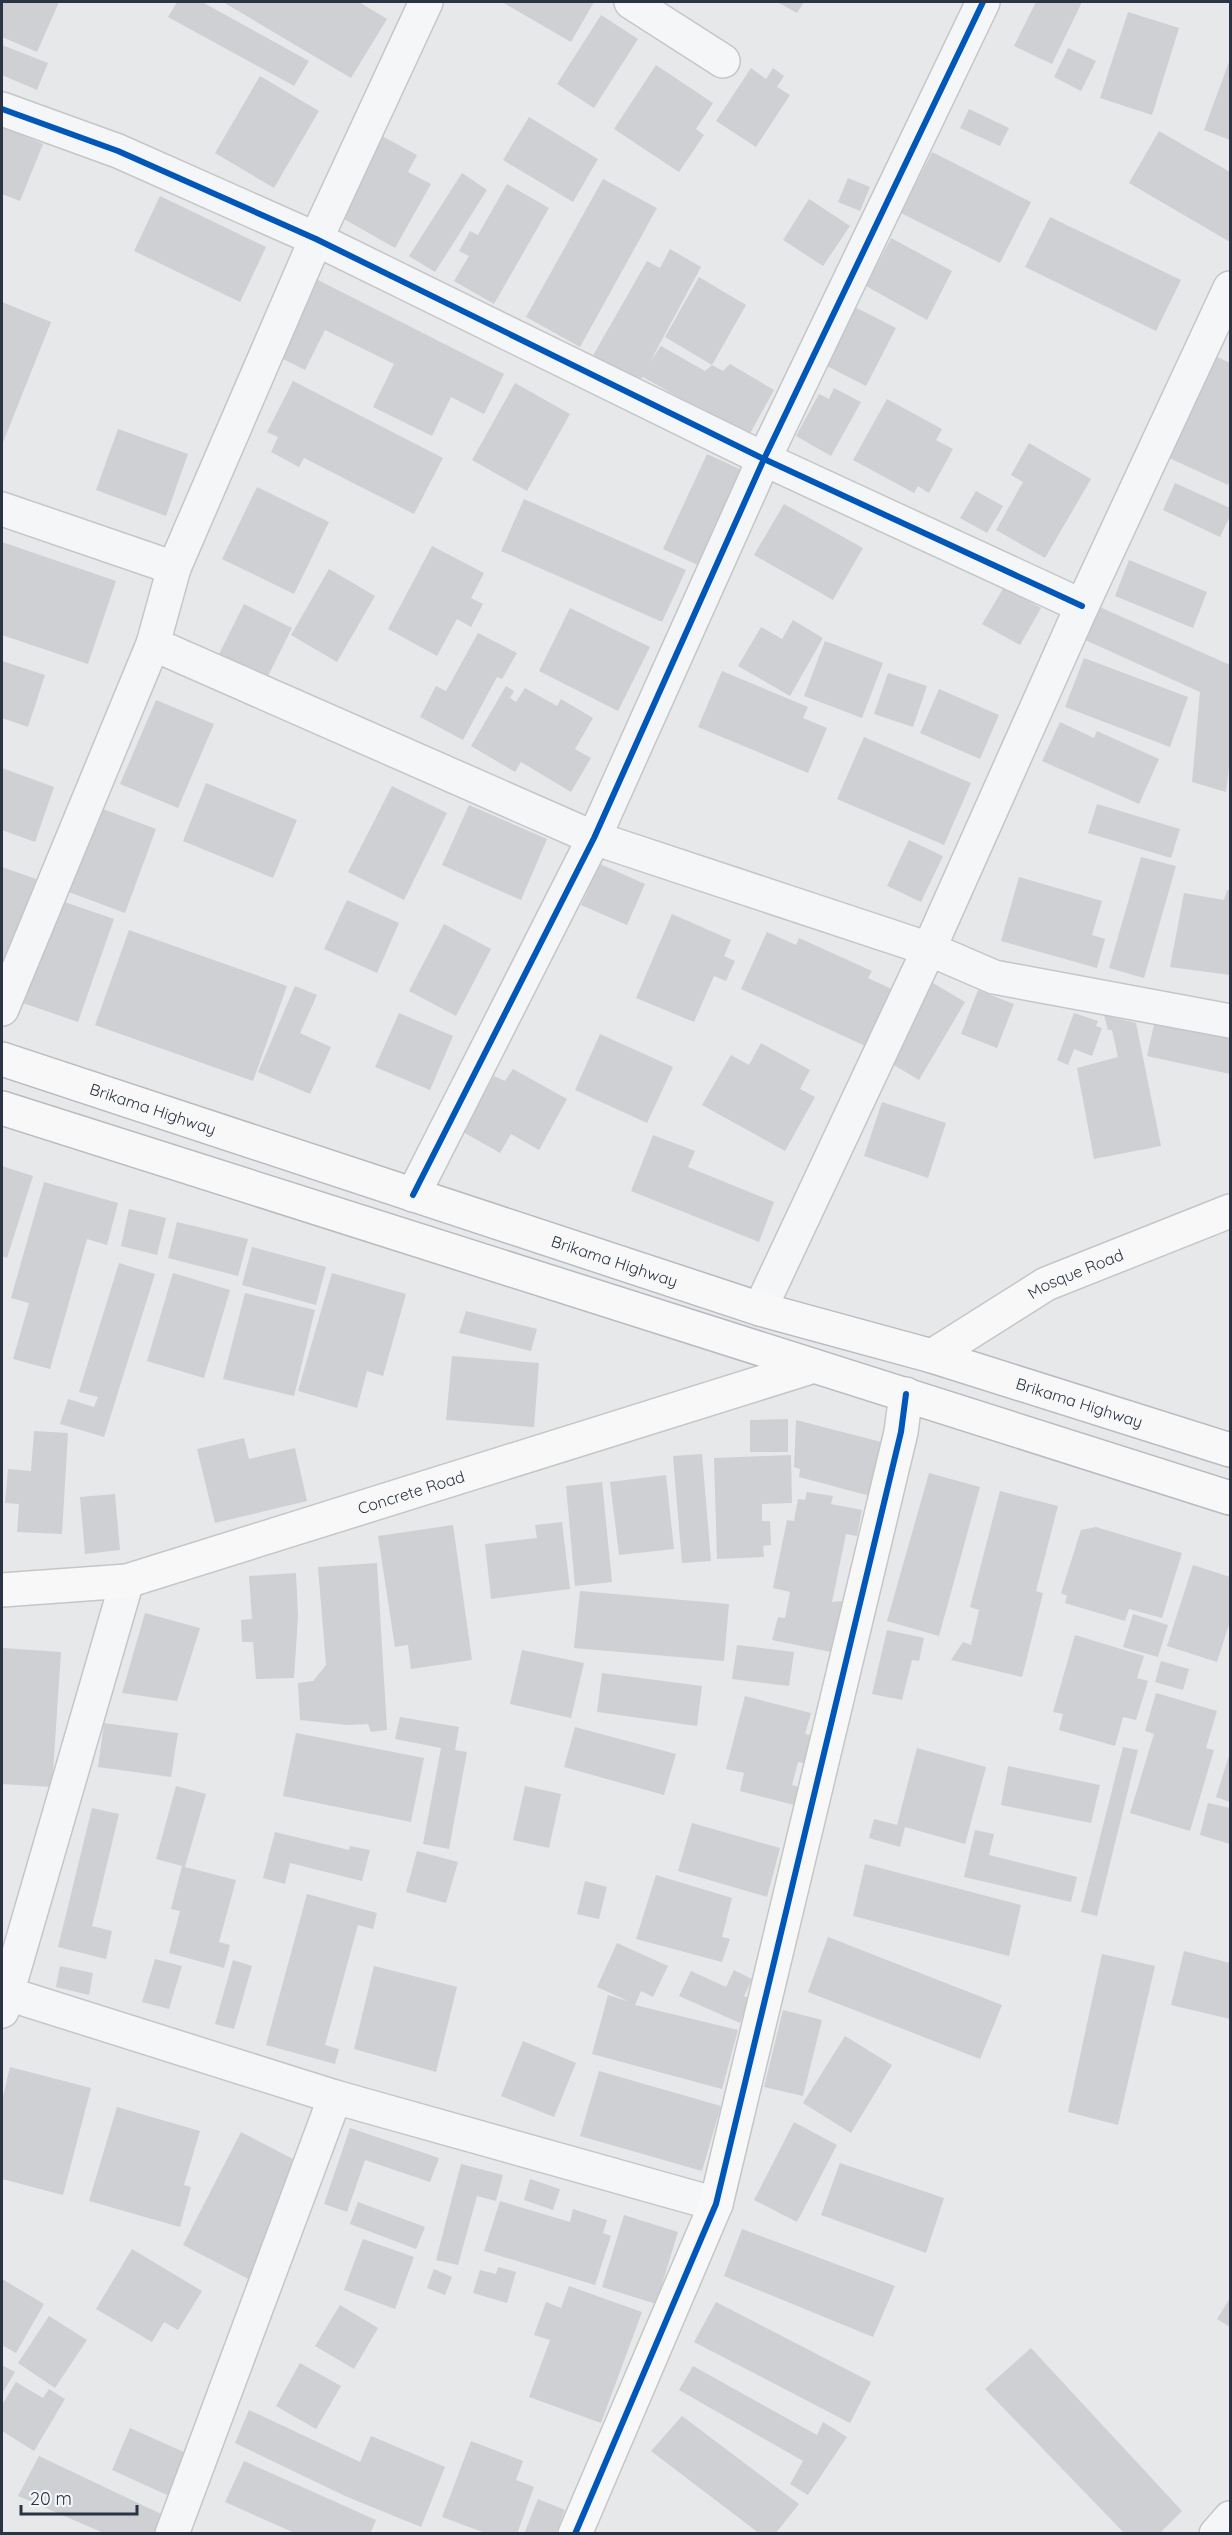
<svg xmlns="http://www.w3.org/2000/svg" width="1232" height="2535" viewBox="0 0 1232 2535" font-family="Quicksand,sans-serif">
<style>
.building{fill:#ced0d3}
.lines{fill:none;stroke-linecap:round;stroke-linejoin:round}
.street-casing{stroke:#c4c6c8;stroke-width:36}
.secondary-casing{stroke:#c4c6c8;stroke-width:36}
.highway-casing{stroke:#b8bbbf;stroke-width:36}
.street{stroke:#f5f6f7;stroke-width:33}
.secondary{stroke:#f8f8f8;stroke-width:33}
.highway{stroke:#f8f8f8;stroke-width:33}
.cycleway-casing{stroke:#f4f6f9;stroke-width:10}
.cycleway{stroke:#0057b8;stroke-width:6}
.labels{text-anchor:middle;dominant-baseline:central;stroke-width:4.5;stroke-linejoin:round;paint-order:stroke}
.street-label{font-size:16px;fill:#2b3445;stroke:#f4f6f9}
</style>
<rect width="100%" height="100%" fill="#e6e8ea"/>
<g class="building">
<polygon points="2,2 59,2 37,52 2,37"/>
<polygon points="177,2 202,2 309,61 294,86 168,17"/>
<polygon points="223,2 359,2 387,19 351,78"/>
<polygon points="502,2 594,2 571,42"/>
<polygon points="777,2 804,2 797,13"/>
<polygon points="1036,2 1082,2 1052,64 1014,46"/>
<polygon points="1128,12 1179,28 1152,115 1100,98"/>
<polygon points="601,15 638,39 594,108 557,84"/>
<polygon points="2,45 48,63 37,90 2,75"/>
<polygon points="1068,48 1096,61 1081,91 1054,77"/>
<polygon points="1230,59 1230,140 1204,130"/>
<polygon points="656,65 713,103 696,129 704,135 679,172 614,129"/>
<polygon points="751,68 766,79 773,68 784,76 777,87 790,95 756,147 716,121"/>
<polygon points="260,76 319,111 274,188 215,153"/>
<polygon points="969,109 1009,128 1000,146 960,128"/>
<polygon points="529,117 598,159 573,202 503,160"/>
<polygon points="2,127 43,144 20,201 2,194"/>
<polygon points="1159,131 1230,172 1230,242 1129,183"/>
<polygon points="382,136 417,155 408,172 431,184 395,248 337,215"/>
<polygon points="932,152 1031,202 1000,263 901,213"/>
<polygon points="462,173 487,190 435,272 409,256"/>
<polygon points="848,178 870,187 860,211 838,202"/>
<polygon points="603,179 657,208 580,347 526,317"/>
<polygon points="507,184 549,208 494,304 454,281 469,256 459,251 470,231 478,235"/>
<polygon points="160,196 266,247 240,302 134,251"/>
<polygon points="809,199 850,226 823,266 783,240"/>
<polygon points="1050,217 1181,280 1156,331 1025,267"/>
<polygon points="891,238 952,271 927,320 866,286"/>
<polygon points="670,249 701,267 650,362 661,346 705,371 712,365 665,337 699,277 746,305 712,365 723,371 730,364 774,390 748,437 643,377 634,383 591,359 647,261 660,268"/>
<polygon points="314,278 504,374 484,414 451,397 432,436 373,407 394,364 325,330 305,370 275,355"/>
<polygon points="2,302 51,322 2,445"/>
<polygon points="851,305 896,328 866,386 821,363"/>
<polygon points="1213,355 1230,363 1230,480 1228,485 1167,457"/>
<polygon points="293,381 443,458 414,514 304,458 299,467 271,452 278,437 267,432"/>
<polygon points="515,383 570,414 527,491 472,460"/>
<polygon points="834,388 861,402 831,456 796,436 819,394 829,399"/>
<polygon points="887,399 942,429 936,440 953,449 929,493 918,486 914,493 853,460"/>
<polygon points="118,429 188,454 166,516 96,490"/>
<polygon points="1029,443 1091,479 1045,558 996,530 1023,482 1011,475"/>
<polygon points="707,454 744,471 700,566 663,549"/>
<polygon points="1175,483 1230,508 1230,516 1220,537 1163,510"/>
<polygon points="257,487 329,522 294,594 222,559"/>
<polygon points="976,491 1003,506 987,533 960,518"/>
<polygon points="524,499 686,570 662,622 501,551"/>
<polygon points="784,504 863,548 833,600 754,555"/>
<polygon points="2,542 116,581 88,664 2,635"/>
<polygon points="432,546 484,573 471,598 483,604 471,627 457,619 437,656 388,629"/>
<polygon points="1129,560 1207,592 1193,628 1115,596"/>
<polygon points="329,569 375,596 337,662 291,635"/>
<polygon points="1004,587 1041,608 1020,645 982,624"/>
<polygon points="244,604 292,628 266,680 218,656"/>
<polygon points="1093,604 1230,665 1230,759 1226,792 1192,782 1200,692 1083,639"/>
<polygon points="570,608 650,647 618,711 539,671"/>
<polygon points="793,620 823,638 790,696 738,666 761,627 782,639"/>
<polygon points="478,633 517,653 502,679 497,677 463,740 420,717 436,686 446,691"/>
<polygon points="825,641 883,663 862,718 804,696"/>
<polygon points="1084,658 1188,697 1170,747 1065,707"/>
<polygon points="2,661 45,675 28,727 2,718"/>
<polygon points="722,671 808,707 803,718 827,728 808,773 698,727"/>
<polygon points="888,673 927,686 913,727 874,714"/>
<polygon points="506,686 514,691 510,698 516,702 525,688 557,706 561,699 593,718 575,749 591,758 571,792 521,762 515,772 471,746"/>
<polygon points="939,689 999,715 980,759 920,733"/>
<polygon points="156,700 214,724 178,808 120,784"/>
<polygon points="1060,722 1094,738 1097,731 1159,759 1139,804 1042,761"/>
<polygon points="864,737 971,783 944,845 837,799"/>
<polygon points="2,768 54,787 35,842 2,830"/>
<polygon points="206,783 297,820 273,878 183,841"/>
<polygon points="392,786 447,813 404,900 348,872"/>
<polygon points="1097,804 1180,829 1171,858 1088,833"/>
<polygon points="469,805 547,839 521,900 442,865"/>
<polygon points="98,807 156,829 125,913 66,891"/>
<polygon points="909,840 943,856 921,902 887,886"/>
<polygon points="1141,857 1176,866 1144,978 1109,968"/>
<polygon points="600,864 645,884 627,925 581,905"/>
<polygon points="2,867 36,879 2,976"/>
<polygon points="1019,877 1102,901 1092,935 1105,939 1097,968 1001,941"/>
<polygon points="1227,890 1230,891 1230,975 1170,967 1184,893 1224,900"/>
<polygon points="53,898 114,919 78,1022 17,1001"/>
<polygon points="347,900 399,923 377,973 324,949"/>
<polygon points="672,914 731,940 724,956 735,961 726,981 714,976 694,1022 636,998"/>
<polygon points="444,924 491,949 456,1016 409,991"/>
<polygon points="129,930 287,986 253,1081 95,1025"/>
<polygon points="767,932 796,945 799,938 872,971 868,978 898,992 872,1049 741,989"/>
<polygon points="928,980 965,1002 919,1080 882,1058"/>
<polygon points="295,986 317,995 300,1033 331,1047 310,1094 258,1072"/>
<polygon points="978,990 1014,1004 997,1048 961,1034"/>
<polygon points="399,1013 453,1036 430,1090 375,1067"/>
<polygon points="1074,1013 1098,1021 1096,1026 1102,1028 1092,1056 1074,1049 1068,1065 1057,1060"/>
<polygon points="1104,1015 1136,1023 1161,1146 1094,1159 1077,1068 1118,1057 1112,1030 1108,1030"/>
<polygon points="1155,1020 1230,1037 1230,1074 1147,1056"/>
<polygon points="600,1034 673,1067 647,1123 575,1090"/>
<polygon points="761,1043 810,1070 800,1089 815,1097 785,1151 702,1105 731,1055 749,1065"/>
<polygon points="513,1069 567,1099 539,1150 511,1134 500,1153 463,1132 494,1076 505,1081"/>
<polygon points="882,1102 946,1123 928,1178 864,1156"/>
<polygon points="653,1135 695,1151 688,1167 774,1202 759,1242 631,1191"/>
<polygon points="2,1166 33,1176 7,1258 2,1256"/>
<polygon points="44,1182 118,1203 107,1245 87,1239 50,1369 13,1359 29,1303 11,1298"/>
<polygon points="129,1209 166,1218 157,1255 121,1246"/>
<polygon points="177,1222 248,1239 238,1276 168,1258"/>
<polygon points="252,1247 326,1267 316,1305 242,1285"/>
<polygon points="119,1263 155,1274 104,1437 60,1424 68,1399 94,1407 98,1397 79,1392"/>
<polygon points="173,1273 230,1290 204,1378 147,1361"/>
<polygon points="332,1273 406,1294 383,1376 367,1371 357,1408 298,1391"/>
<polygon points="245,1293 315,1310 294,1396 223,1379"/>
<polygon points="466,1311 537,1329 531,1351 459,1333"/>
<polygon points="452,1356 539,1363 534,1427 446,1420"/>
<polygon points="788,1419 788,1452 750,1452 750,1420"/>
<polygon points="796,1420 889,1444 874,1497 799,1477 800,1469 794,1467"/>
<polygon points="34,1431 68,1433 62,1534 17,1532 19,1504 5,1503 8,1469 31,1471"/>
<polygon points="244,1438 249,1459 295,1448 307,1501 215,1523 197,1449"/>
<polygon points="702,1454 711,1561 682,1563 673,1456"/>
<polygon points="791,1455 792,1503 762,1504 762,1521 770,1521 771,1545 763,1546 764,1557 717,1559 714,1458"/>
<polygon points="929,1473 980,1487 939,1636 887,1621"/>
<polygon points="666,1475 674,1549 619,1555 610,1482"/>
<polygon points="602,1482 612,1582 575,1586 566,1486"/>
<polygon points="1000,1491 1058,1506 1036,1591 1043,1593 1022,1677 951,1660 963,1642 971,1645 979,1610 970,1607"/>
<polygon points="807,1492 833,1496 831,1504 862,1510 857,1536 846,1534 832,1602 842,1601 831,1652 772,1640 778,1617 785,1618 790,1592 773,1588 787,1520 794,1521 798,1499 805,1500"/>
<polygon points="115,1494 120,1550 85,1554 80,1497"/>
<polygon points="562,1522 570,1589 491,1599 485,1544 537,1538 535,1525"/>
<polygon points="453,1525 472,1660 411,1669 408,1645 395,1647 378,1536"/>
<polygon points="1096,1527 1182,1553 1162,1618 1129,1609 1125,1621 1065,1603 1067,1596 1061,1593 1081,1530"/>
<polygon points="377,1563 387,1730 371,1732 368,1724 347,1725 300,1720 298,1683 313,1681 326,1665 318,1567"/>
<polygon points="1193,1565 1230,1577 1230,1621 1217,1662 1167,1646"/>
<polygon points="296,1573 298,1616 294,1678 256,1679 253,1642 242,1642 241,1620 252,1619 249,1576"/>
<polygon points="580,1591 729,1604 724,1661 574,1648"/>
<polygon points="145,1613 200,1628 177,1701 122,1693"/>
<polygon points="1133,1614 1168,1625 1158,1657 1123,1647"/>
<polygon points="887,1630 924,1638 919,1661 912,1660 902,1700 872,1694"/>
<polygon points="1075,1635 1144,1656 1137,1678 1148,1681 1136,1720 1123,1717 1115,1746 1059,1730 1063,1714 1053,1712"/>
<polygon points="737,1645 794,1652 789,1686 732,1679"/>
<polygon points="3,1648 61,1652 52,1787 2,1784"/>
<polygon points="522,1650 584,1663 571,1718 510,1704"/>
<polygon points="1161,1661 1189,1669 1183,1690 1155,1682"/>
<polygon points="602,1673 702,1686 697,1726 597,1712"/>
<polygon points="1156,1693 1217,1711 1206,1748 1214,1750 1190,1831 1130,1813 1154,1734 1145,1731"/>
<polygon points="745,1696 811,1713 805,1734 811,1735 804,1763 798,1762 792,1785 799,1787 794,1805 740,1791 744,1773 726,1769"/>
<polygon points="400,1717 459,1727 455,1750 467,1752 449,1849 423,1844 441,1748 395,1739"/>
<polygon points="104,1723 178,1733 171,1777 98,1767"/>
<polygon points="575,1727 676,1754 664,1795 564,1767"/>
<polygon points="296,1733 424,1758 411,1822 283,1796"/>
<polygon points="1123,1747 1138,1750 1097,1916 1081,1912"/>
<polygon points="917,1748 986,1767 965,1844 905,1827 900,1847 869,1838 874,1819 897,1825"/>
<polygon points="1230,1752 1230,1802 1216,1797"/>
<polygon points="1008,1766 1100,1785 1091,1823 1001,1805"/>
<polygon points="176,1786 206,1794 185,1867 236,1880 219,1942 230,1945 224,1968 169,1953 180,1911 171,1909 182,1866 156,1859"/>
<polygon points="525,1786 561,1794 549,1848 513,1840"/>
<polygon points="1208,1803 1230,1808 1230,1844 1200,1835"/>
<polygon points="92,1808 119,1814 92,1926 112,1931 106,1959 58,1947"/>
<polygon points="692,1823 780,1848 767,1897 678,1871"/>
<polygon points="975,1830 994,1834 989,1855 1077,1877 1071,1902 964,1877"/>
<polygon points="275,1832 349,1850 350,1846 370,1850 362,1881 290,1863 285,1884 263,1878"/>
<polygon points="417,1851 458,1862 446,1903 406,1892"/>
<polygon points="865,1864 1021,1905 1009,1956 853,1916"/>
<polygon points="656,1875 732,1898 722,1937 730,1939 722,1962 636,1939"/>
<polygon points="585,1881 607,1887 599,1919 577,1914"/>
<polygon points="307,1894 377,1913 373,1929 358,1925 325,2045 339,2049 335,2064 266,2045"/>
<polygon points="828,1937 1002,2005 980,2059 808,1992"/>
<polygon points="617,1943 668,1966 653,1997 641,1991 635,2005 738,2030 722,2089 592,2054 608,1995 630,2002 597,1987"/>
<polygon points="1184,1951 1230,1963 1230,2019 1171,2005"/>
<polygon points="1102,1954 1155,1966 1118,2125 1068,2112"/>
<polygon points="155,1959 182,1966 169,2009 142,2002"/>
<polygon points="233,1960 252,1966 234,2029 215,2024"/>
<polygon points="60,1966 93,1973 89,1995 56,1987"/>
<polygon points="374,1966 457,1987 436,2072 354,2049"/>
<polygon points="734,1970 752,1979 744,1996 750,1999 740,2023 679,1996 691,1971 726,1987"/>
<polygon points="783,2010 822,2020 803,2096 764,2087"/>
<polygon points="845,2036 892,2065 851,2133 803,2103"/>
<polygon points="523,2041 576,2063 554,2117 501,2096"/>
<polygon points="10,2067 91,2088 63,2195 2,2179 2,2101"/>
<polygon points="599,2071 721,2106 702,2171 580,2136"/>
<polygon points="117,2107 200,2131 184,2185 191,2187 180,2227 89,2201"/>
<polygon points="794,2122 837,2145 797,2222 754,2200"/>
<polygon points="350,2128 439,2158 430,2182 365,2160 347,2212 324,2204"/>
<polygon points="241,2132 312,2169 254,2282 183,2245"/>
<polygon points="840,2163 944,2198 926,2253 821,2215"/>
<polygon points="461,2164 503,2175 496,2201 477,2196 458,2265 436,2260"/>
<polygon points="530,2179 560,2189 553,2210 524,2200"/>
<polygon points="500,2201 570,2222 573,2209 607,2220 603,2233 611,2236 595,2285 484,2251"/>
<polygon points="358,2202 425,2227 416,2249 350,2224"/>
<polygon points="624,2215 678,2232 656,2304 602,2287"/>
<polygon points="742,2229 895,2286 873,2337 724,2276"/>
<polygon points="363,2239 414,2257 395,2309 344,2290"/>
<polygon points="132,2249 202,2291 178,2330 164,2322 152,2342 96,2309"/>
<polygon points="498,2267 516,2272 507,2303 473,2293 480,2270 496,2274"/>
<polygon points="434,2269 452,2277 445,2295 427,2288"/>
<polygon points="2,2279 44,2304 16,2353 2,2345"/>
<polygon points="569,2286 642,2312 601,2423 529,2397 550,2340 534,2335 546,2302 561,2308"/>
<polygon points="1230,2298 1230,2327 1217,2319"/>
<polygon points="716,2302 871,2382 850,2423 694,2342"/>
<polygon points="340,2305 378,2328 354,2369 315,2346"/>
<polygon points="49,2316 87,2340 55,2388 18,2363"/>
<polygon points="1031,2348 1182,2511 1159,2534 1125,2534 985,2389"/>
<polygon points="300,2363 341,2386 316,2429 276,2406"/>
<polygon points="2,2365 15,2372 2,2394"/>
<polygon points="693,2366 817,2435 823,2422 847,2437 808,2495 790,2484 803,2461 679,2390"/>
<polygon points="16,2382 43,2398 49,2389 65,2399 34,2451 2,2431 2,2405"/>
<polygon points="249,2410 360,2462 371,2436 445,2467 421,2527 345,2496 235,2443"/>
<polygon points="682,2416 799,2504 775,2534 760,2534 651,2451"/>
<polygon points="130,2428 195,2457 178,2500 112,2470"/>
<polygon points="471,2441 523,2461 516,2480 534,2487 517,2534 488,2534 442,2517"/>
<polygon points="39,2456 178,2522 172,2534 106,2534 18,2496"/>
<polygon points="244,2461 376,2520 370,2534 297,2534 225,2502"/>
<polygon points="538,2499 565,2510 556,2534 524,2534"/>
</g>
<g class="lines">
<g class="street-casing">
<g id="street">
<polyline points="631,2 723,61"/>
<polyline points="2,109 118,151 316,239 764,459 1082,606"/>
<polyline points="2,509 174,568"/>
<polyline points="153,644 594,838 929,949 994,977 1230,1021"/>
<polyline points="2,1009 153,644 174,568 316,239 426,2"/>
<polyline points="413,1195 594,838 764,459 983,2"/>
<polyline points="760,1309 929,949 1082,606 1230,288"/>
<polyline points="2,1992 335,2097 716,2204"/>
<polyline points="2,2011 127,1581"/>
<polyline points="172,2534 335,2097"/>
<polyline points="1216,2534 1230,2518"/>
</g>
</g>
<g class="secondary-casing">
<g id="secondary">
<path id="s1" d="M 932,1356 L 1046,1284 L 1230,1211"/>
<path id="s2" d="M 2,1590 L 127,1581 L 814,1366"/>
<polyline points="575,2534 716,2204 901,1432 906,1394"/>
</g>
</g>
<g class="highway-casing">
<g id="highway">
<path id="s3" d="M 2,1059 L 760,1309 L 932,1356 L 1230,1450"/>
<polyline points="2,1108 1230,1498"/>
</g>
</g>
<use href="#street" class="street"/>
<use href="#secondary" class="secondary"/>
<use href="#highway" class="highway"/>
<g class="cycleway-casing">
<g id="cycleway">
<polyline points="2,109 118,151 316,239 764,459 1082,606"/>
<polyline points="413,1195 594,838 764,459 983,2"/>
<polyline points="575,2534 716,2204 901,1432 906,1394"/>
</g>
</g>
<use href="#cycleway" class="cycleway"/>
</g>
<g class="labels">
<g class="street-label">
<text stroke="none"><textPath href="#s3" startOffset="159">Brikama Highway</textPath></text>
<text stroke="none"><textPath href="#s3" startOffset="645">Brikama Highway</textPath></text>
<text stroke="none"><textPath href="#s1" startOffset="166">Mosque Road</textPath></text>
<text stroke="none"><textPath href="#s3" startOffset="1131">Brikama Highway</textPath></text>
<text stroke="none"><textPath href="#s2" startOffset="423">Concrete Road</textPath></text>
</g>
</g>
<rect width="1232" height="2535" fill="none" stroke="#2b3445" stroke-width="6"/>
<path d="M21 2505v9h116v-9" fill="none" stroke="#2b3445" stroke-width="3"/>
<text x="30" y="2505" font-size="18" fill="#2b3445" stroke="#f4f6f9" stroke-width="4.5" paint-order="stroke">20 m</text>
</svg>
